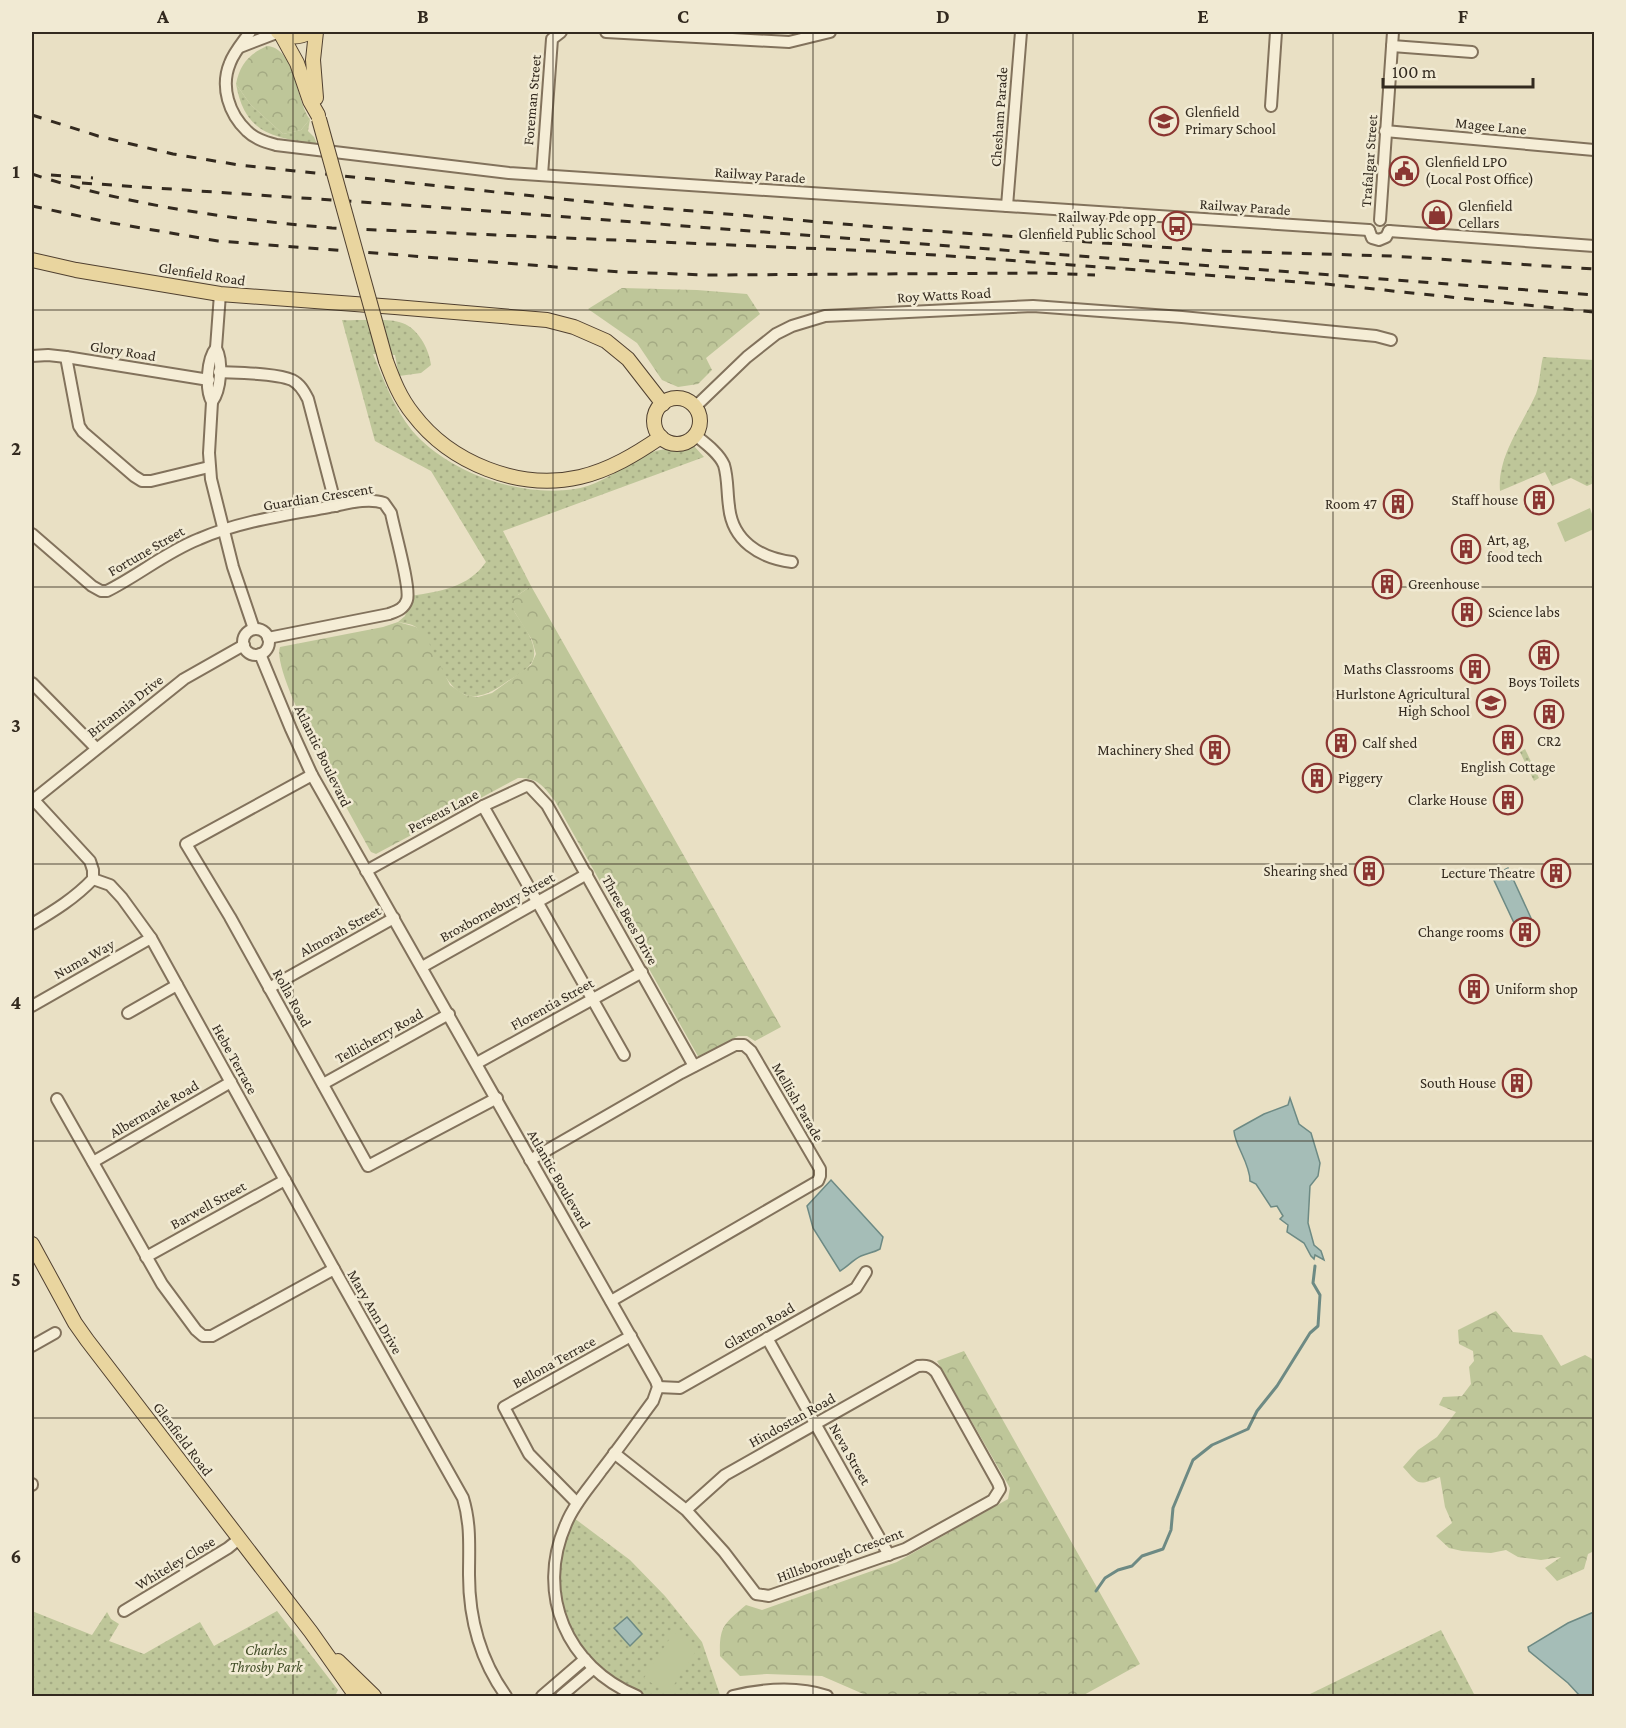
<svg xmlns="http://www.w3.org/2000/svg" width="1626" height="1728" viewBox="0 0 1626 1728" font-family="'Crimson Pro',serif">
<style>
.grass{fill:url(#grass-dots)}
.forest{fill:url(#forest-crowns)}
.pitch{fill:#bec699}
.water{fill:#a5bdb7;stroke:#6d8a84;stroke-width:1.5}
.lines{fill:none;stroke-linecap:round;stroke-linejoin:round}
.stream{stroke:#6d8a84;stroke-width:3}
.minor-casing{stroke:#82725c;stroke-width:14}
.major-casing{stroke:#504030;stroke-width:16}
.minor{stroke:#f5edd6;stroke-width:10}
.major{stroke:#e9d59f;stroke-width:14}
.rail{stroke:#332a1f;stroke-width:3;stroke-dasharray:10 10;stroke-linecap:butt}
.major-bridge-casing{stroke:#504030;stroke-width:16;stroke-linecap:butt}
.major-bridge{stroke:#e9d59f;stroke-width:14}
.grid{fill:none;stroke:#332a1f;stroke-width:1.5;stroke-opacity:0.55}
.labels{text-anchor:middle;dominant-baseline:central;stroke-width:5;stroke-linejoin:round;paint-order:stroke}
.street-label{font-size:15px;fill:#332a1f;stroke:#f1ead3}
.poi-label{font-size:15px;fill:#332a1f;stroke:#f1ead3;text-anchor:end}
.park-label{font-size:15px;font-style:italic;fill:#424e27;stroke:#f1ead3}
.neatline{fill:none;stroke:#332a1f;stroke-width:2}
.grid-label{font-size:20px;text-anchor:middle;font-weight:bold;fill:#332a1f}
</style>
<defs>
<pattern id="grass-dots" width="8" height="8" patternUnits="userSpaceOnUse" patternTransform="scale(1.5)"><rect width="8" height="8" fill="#bec699"/><path d="M2 2h.1M6 6h.1" fill="none" stroke="#a4aa83" stroke-width="1.8" stroke-linecap="round"/></pattern>
<pattern id="forest-crowns" width="20" height="18" patternUnits="userSpaceOnUse" patternTransform="scale(1.5)"><rect width="20" height="18" fill="#bec699"/><path d="M2 6a3 3 0 1 1 6 0M12 15a3 3 0 1 1 6 0" fill="none" stroke="#a4aa83"/></pattern>
</defs>
<rect width="100%" height="100%" fill="#e9e0c4"/>
<g class="grass">
<path d="M 236,84 L 250,104 L 283,134 L 301,130 L 310,119 L 308,131 L 314,137 L 317,144 C 273,137 245,134 236,84 Z"/>
<path d="M 342,320 C 359,321 383,318 399,322 C 417,326 429,348 431,365 L 421,373 L 399,376 L 395,355 L 373,354 C 384,381 396,413 416,435 C 454,475 525,499 580,488 C 602,484 625,465 645,455 C 661,447 676,449 694,446 L 704,457 L 503,531 L 531,586 L 518,595 L 514,611 C 522,624 539,644 533,660 C 529,670 514,677 505,683 C 455,719 446,673 423,639 C 421,636 418,630 416,627 C 412,624 403,623 398,622 L 405,616 L 411,596 C 440,591 468,588 486,562 L 431,471 L 375,441 Z"/>
<path d="M 1543,357 L 1594,360 L 1594,483 L 1587,486 L 1571,478 L 1552,486 L 1545,472 L 1500,491 C 1497,457 1522,425 1536,394 C 1540,383 1540,369 1543,357 Z"/>
<polygon points="1525,749 1539,778 1534,781 1520,752"/>
<path d="M 574,1518 L 630,1560 L 665,1596 L 702,1642 L 720,1695 C 703,1699 656,1699 639,1693 C 591,1676 553,1616 558,1565 C 560,1549 568,1533 574,1518 Z"/>
<polygon points="32,1611 92,1635 107,1612 111,1619 119,1624 109,1641 144,1654 200,1622 214,1646 277,1611 338,1690 335,1696 32,1696"/>
<polygon points="1441,1630 1475,1696 1306,1696"/>
</g>
<g class="forest">
<path d="M 267,46 C 296,48 296,102 310,119 L 301,130 L 283,134 L 250,104 L 236,84 C 240,64 249,54 267,46 Z"/>
<polygon points="622,288 697,290 747,294 760,314 706,358 712,370 698,384 678,387 662,380 637,343 588,309"/>
<path d="M 531,586 L 781,1027 L 755,1041 L 747,1036 L 738,1036 L 699,1058 L 555,801 C 543,786 539,778 518,778 L 376,854 L 371,852 C 354,821 270,673 280,647 L 383,627 L 398,622 L 416,627 L 429,643 L 450,685 L 465,695 L 478,697 L 492,693 L 531,665 L 536,654 L 532,640 L 514,611 L 511,600 Z"/>
<path d="M 1496,1311 L 1513,1332 L 1542,1335 L 1561,1366 L 1585,1355 L 1594,1360 L 1594,1551 L 1588,1554 L 1584,1569 L 1557,1581 L 1545,1568 L 1561,1557 L 1541,1560 L 1518,1557 L 1506,1550 L 1491,1553 L 1462,1551 L 1449,1548 L 1436,1536 L 1452,1523 L 1445,1507 L 1440,1477 C 1418,1486 1419,1485 1403,1467 L 1418,1450 L 1437,1437 L 1456,1412 L 1439,1405 L 1443,1397 L 1462,1396 L 1471,1384 L 1469,1367 L 1474,1361 L 1473,1351 L 1459,1344 L 1458,1330 Z"/>
<path d="M 964,1351 L 1140,1664 L 1082,1696 L 868,1696 L 822,1676 L 767,1674 L 740,1676 L 720,1656 C 719,1626 724,1624 746,1605 L 762,1610 L 897,1562 L 1008,1499 L 1010,1488 L 937,1361 Z"/>
</g>
<g class="pitch">
<polygon points="1590,508 1594,520 1594,529 1565,542 1557,523"/>
<polygon points="674,1632 698,1648 668,1694 644,1678"/>
</g>
<g class="water">
<polygon points="1508,868 1531,918 1515,925 1492,876"/>
<path d="M 1290,1098 L 1299,1124 L 1311,1133 L 1320,1163 L 1318,1176 L 1310,1186 L 1308,1223 L 1314,1245 L 1321,1251 L 1324,1260 L 1315,1255 L 1314,1259 L 1311,1256 L 1304,1243 L 1287,1232 L 1288,1225 L 1280,1219 L 1283,1216 L 1277,1206 L 1271,1207 L 1256,1184 L 1250,1181 C 1250,1163 1235,1146 1234,1131 L 1237,1129 L 1264,1114 L 1288,1105 Z"/>
<path d="M 831,1180 L 883,1237 L 880,1249 C 873,1253 868,1253 861,1256 C 854,1259 847,1267 840,1271 L 813,1228 L 807,1206 Z"/>
<polygon points="1594,1612 1594,1696 1580,1696 1568,1683 1529,1651 1528,1647 1568,1623"/>
<polygon points="627,1617 642,1634 630,1646 614,1628"/>
</g>
<g class="lines">
<polyline class="stream" points="1096,1591 1105,1578 1118,1570 1132,1566 1142,1556 1163,1549 1171,1530 1173,1508 1193,1460 1212,1445 1248,1429 1257,1411 1277,1386 1310,1333 1318,1326 1320,1295 1313,1283 1315,1266"/>
<g class="minor-casing">
<g id="minor">
<path d="M 250,32 C 243,42 234,52 230,63 C 220,87 229,114 247,131 C 255,139 266,142 276,145 L 509,173 L 1369,230"/>
<polyline points="606,32 789,42 830,32"/>
<polyline points="1392,46 1472,52"/>
<polyline points="240,47 279,32"/>
<polyline points="1271,106 1276,32"/>
<polyline points="1385,131 1594,150"/>
<polyline points="542,175 552,39 561,32"/>
<polyline points="1007,206 1021,32"/>
<polyline points="1380,220 1393,32"/>
<polyline points="1369,230 1372,238 1379,240 1386,237 1389,231"/>
<polyline points="1389,231 1594,246"/>
<path d="M 216,348 C 207,359 205,389 212,402 L 209,453 L 211,479 L 233,567 L 254,629"/>
<polyline points="32,356 48,355 66,357 209,380"/>
<polyline points="66,357 79,426 83,432 134,476 142,481 151,481 209,467"/>
<path d="M 219,372 C 237,373 277,373 292,380 C 300,384 304,391 308,399 L 336,506"/>
<path d="M 212,402 C 221,390 223,361 216,348 L 220,294"/>
<polyline points="695,407 747,357 776,334 792,326 825,316 1033,306 1182,317 1376,336 1391,340"/>
<path d="M 695,435 C 705,443 719,453 724,465 C 728,478 727,493 729,506 C 732,541 760,558 792,562"/>
<path d="M 32,534 L 92,586 L 101,591 L 107,591 C 139,575 166,552 199,539 C 240,521 286,515 329,507 C 345,504 368,497 384,503 L 391,513 C 394,529 411,588 407,600 C 404,609 397,611 389,614 L 268,638"/>
<circle cx="256" cy="642" r="13"/>
<path d="M 260,654 L 291,729 L 312,775 L 656,1381 L 658,1387 L 653,1401 C 636,1424 619,1448 601,1471 C 589,1488 574,1504 566,1524 C 535,1594 567,1667 637,1696"/>
<polyline points="32,683 96,748"/>
<polyline points="312,775 186,844 230,917 368,1166 497,1098"/>
<path d="M 32,798 L 90,861 L 93,870 L 93,879 C 75,898 54,911 32,924"/>
<polyline points="32,801 184,679 244,645"/>
<polyline points="483,806 624,1055"/>
<polyline points="366,871 483,806 526,786 530,787 547,805 694,1066"/>
<polyline points="93,879 110,885 122,898 151,938 334,1269"/>
<polyline points="422,967 587,874"/>
<polyline points="269,988 394,918"/>
<polyline points="32,1006 151,938"/>
<polyline points="128,1013 177,985"/>
<polyline points="477,1063 642,972"/>
<polyline points="323,1084 449,1014"/>
<path d="M 57,1099 L 162,1284 L 196,1330 L 203,1336 L 212,1336 L 334,1269 L 463,1498 C 471,1524 469,1548 469,1575 C 469,1619 481,1661 506,1696"/>
<polyline points="530,1160 681,1073 735,1045 744,1045 751,1051 820,1169 820,1176 818,1181 611,1301"/>
<polyline points="93,1162 231,1082"/>
<polyline points="146,1257 285,1180"/>
<polyline points="767,1338 889,1555"/>
<polyline points="32,1346 55,1333"/>
<polyline points="658,1387 680,1388 856,1288 866,1272"/>
<path d="M 614,1453 L 686,1510 L 724,1552 L 756,1594 L 769,1596 L 905,1549 L 993,1500 L 1000,1489 L 998,1483 L 936,1372 C 930,1366 927,1365 918,1366 L 725,1475 L 686,1510"/>
<polyline points="32,1484 32,1485"/>
<polyline points="577,1503 529,1454 504,1407 631,1336"/>
<polyline points="124,1611 228,1548 239,1539"/>
<polyline points="542,1696 585,1659"/>
<polyline points="561,1696 593,1669"/>
<path d="M 733,1696 C 763,1689 797,1686 827,1696"/>
</g>
</g>
<g class="major-casing">
<g id="major">
<path d="M 278,32 C 289,38 299,38 310,32"/>
<polyline points="281,34 297,63 310,101 318,115"/>
<polyline points="316,98 313,60 316,32"/>
<polyline points="32,260 76,270 220,294 395,307 547,320 574,327 606,341 628,359 663,404"/>
<path d="M 386,361 C 393,380 400,398 413,414 C 450,463 519,491 580,477 C 610,470 636,454 661,437"/>
<circle cx="677" cy="421" r="23"/>
<polyline points="32,1244 75,1323 87,1340 311,1632 356,1696"/>
<polyline points="338,1661 374,1696"/>
</g>
</g>
<use href="#minor" class="minor"/>
<use href="#major" class="major"/>
<g class="rail">
<polyline points="32,115 98,136 173,154 239,165 600,203 878,227 1216,251 1391,256 1594,269"/>
<path d="M 32,174 C 130,206 230,219 332,228 L 873,251 L 965,257 L 1326,284 L 1594,312"/>
<polyline points="51,175 93,178"/>
<polyline points="82,183 435,207 1594,295"/>
<polyline points="32,206 112,223 218,241 621,272 708,275 1042,273 1095,275"/>
</g>
<g class="major-bridge-casing">
<polyline id="major-bridge" points="319,119 386,361"/>
</g>
<use href="#major-bridge" class="major-bridge"/>
</g>
<path class="grid" d="M 293,32 L 293,1696M 553,32 L 553,1696M 813,32 L 813,1696M 1073,32 L 1073,1696M 1333,32 L 1333,1696M 32,310 L 1594,310M 32,587 L 1594,587M 32,864 L 1594,864M 32,1141 L 1594,1141M 32,1418 L 1594,1418"/>
<defs>
<g id="school-ring" transform="scale(1.5)"><circle r="9.5" fill="#f1ead3" stroke="#8b3632" stroke-width="1.5"/><path d="M0-5L7-2L0 1L-7-2ZM-4 1L0 2.5L4 1V4Q0 6-4 4Z" fill="#8b3632"/></g>
<g id="civic-ring" transform="scale(1.5)"><circle r="9.5" fill="#f1ead3" stroke="#8b3632" stroke-width="1.5"/><path d="M-.6-6.5H3V-4.5H.6V-3L4-1V1h2V6H-6V1h2V-1L-.6-3ZM-1.2 2.5V6h2.4V2.5Z" fill="#8b3632"/></g>
<g id="shop-ring" transform="scale(1.5)"><circle r="9.5" fill="#f1ead3" stroke="#8b3632" stroke-width="1.5"/><path d="M-5-2.5h2.3a2.7 3.5 0 0 1 5.4 0H5L5.5 6h-11ZM-1.5-2.5h3a1.5 2.3 0 0 0-3 0Z" fill="#8b3632"/></g>
<g id="bus-ring" transform="scale(1.5)"><circle r="9.5" fill="#f1ead3" stroke="#8b3632" stroke-width="1.5"/><path d="M-5-6H5V4H4V6H2V4H-2V6H-4V4H-5ZM-3.5-4V0h7V-4ZM-3.5 1.2v1.5H-2V1.2ZM2 1.2v1.5H3.5V1.2Z" fill="#8b3632"/></g>
<g id="building-ring" transform="scale(1.5)"><circle r="9.5" fill="#f1ead3" stroke="#8b3632" stroke-width="1.5"/><path d="M-4-6H4V6H1V3H-1V6H-4ZM-2.5-4.3h1.7v1.8h-1.7ZM.8-4.3h1.7v1.8H.8ZM-2.5-1h1.7V.8h-1.7ZM.8-1h1.7V.8H.8Z" fill="#8b3632"/></g>
</defs>
<g fill-rule="evenodd">
<use href="#school-ring" x="1164" y="121"/>
<use href="#civic-ring" x="1404" y="171"/>
<use href="#shop-ring" x="1437" y="215"/>
<use href="#bus-ring" x="1177" y="226"/>
<use href="#building-ring" x="1539" y="500"/>
<use href="#building-ring" x="1398" y="504"/>
<use href="#building-ring" x="1466" y="549"/>
<use href="#building-ring" x="1387" y="584"/>
<use href="#building-ring" x="1467" y="612"/>
<use href="#building-ring" x="1544" y="655"/>
<use href="#building-ring" x="1475" y="669"/>
<use href="#school-ring" x="1491" y="703"/>
<use href="#building-ring" x="1549" y="714"/>
<use href="#building-ring" x="1508" y="740"/>
<use href="#building-ring" x="1341" y="743"/>
<use href="#building-ring" x="1215" y="750"/>
<use href="#building-ring" x="1317" y="778"/>
<use href="#building-ring" x="1508" y="800"/>
<use href="#building-ring" x="1369" y="871"/>
<use href="#building-ring" x="1556" y="873"/>
<use href="#building-ring" x="1525" y="932"/>
<use href="#building-ring" x="1474" y="989"/>
<use href="#building-ring" x="1517" y="1083"/>
</g>
<g class="labels">
<g class="street-label">
<text transform="translate(532 100) rotate(-85)">Foreman Street</text>
<text transform="translate(999 117) rotate(-86)">Chesham Parade</text>
<text transform="translate(1491 126) rotate(6)">Magee Lane</text>
<text transform="translate(1369 161) rotate(-86)">Trafalgar Street</text>
<text transform="translate(760 175) rotate(4)">Railway Parade</text>
<text transform="translate(1245 207) rotate(4)">Railway Parade</text>
<text transform="translate(202 274) rotate(9)">Glenfield Road</text>
<text transform="translate(944 295) rotate(-3)">Roy Watts Road</text>
<text transform="translate(123 351) rotate(9)">Glory Road</text>
<text transform="translate(318 497) rotate(-9)">Guardian Crescent</text>
<text transform="translate(146 551) rotate(-30)">Fortune Street</text>
<text transform="translate(125 706) rotate(-38)">Britannia Drive</text>
<text transform="translate(323 756) rotate(64)">Atlantic Boulevard</text>
<text transform="translate(443 811) rotate(-28)">Perseus Lane</text>
<text transform="translate(497 907) rotate(-29)">Broxbornebury Street</text>
<text transform="translate(630 920) rotate(61)">Three Bees Drive</text>
<text transform="translate(340 931) rotate(-29)">Almorah Street</text>
<text transform="translate(84 959) rotate(-29)">Numa Way</text>
<text transform="translate(292 998) rotate(61)">Rolla Road</text>
<text transform="translate(552 1004) rotate(-29)">Florentia Street</text>
<text transform="translate(379 1036) rotate(-29)">Tellicherry Road</text>
<text transform="translate(235 1059) rotate(61)">Hebe Terrace</text>
<text transform="translate(798 1102) rotate(60)">Mellish Parade</text>
<text transform="translate(154 1109) rotate(-30)">Albermarle Road</text>
<text transform="translate(559 1179) rotate(60)">Atlantic Boulevard</text>
<text transform="translate(208 1205) rotate(-29)">Barwell Street</text>
<text transform="translate(375 1312) rotate(60)">Mary Ann Drive</text>
<text transform="translate(759 1326) rotate(-30)">Glatton Road</text>
<text transform="translate(554 1362) rotate(-29)">Bellona Terrace</text>
<text transform="translate(792 1420) rotate(-29)">Hindostan Road</text>
<text transform="translate(183 1439) rotate(53)">Glenfield Road</text>
<text transform="translate(850 1454) rotate(60)">Neva Street</text>
<text transform="translate(840 1555) rotate(-20)">Hillsborough Crescent</text>
<text transform="translate(175 1563) rotate(-31)">Whiteley Close</text>
</g>
<g class="poi-label">
<text x="1185" y="112" text-anchor="start">Glenfield<tspan x="1185" dy="17">Primary School</tspan></text>
<text x="1425" y="162" text-anchor="start">Glenfield LPO<tspan x="1425" dy="17">(Local Post Office)</tspan></text>
<text x="1458" y="206" text-anchor="start">Glenfield<tspan x="1458" dy="17">Cellars</tspan></text>
<text x="1156" y="217">Railway Pde opp<tspan x="1156" dy="17">Glenfield Public School</tspan></text>
<text x="1518" y="500">Staff house</text>
<text x="1377" y="504">Room 47</text>
<text x="1487" y="540" text-anchor="start">Art, ag,<tspan x="1487" dy="17">food tech</tspan></text>
<text x="1408" y="584" text-anchor="start">Greenhouse</text>
<text x="1488" y="612" text-anchor="start">Science labs</text>
<text x="1454" y="669">Maths Classrooms</text>
<text x="1544" y="682" text-anchor="middle">Boys Toilets</text>
<text x="1470" y="694">Hurlstone Agricultural<tspan x="1470" dy="17">High School</tspan></text>
<text x="1549" y="741" text-anchor="middle">CR2</text>
<text x="1362" y="743" text-anchor="start">Calf shed</text>
<text x="1194" y="750">Machinery Shed</text>
<text x="1508" y="767" text-anchor="middle">English Cottage</text>
<text x="1338" y="778" text-anchor="start">Piggery</text>
<text x="1487" y="800">Clarke House</text>
<text x="1348" y="871">Shearing shed</text>
<text x="1535" y="873">Lecture Theatre</text>
<text x="1504" y="932">Change rooms</text>
<text x="1495" y="989" text-anchor="start">Uniform shop</text>
<text x="1496" y="1083">South House</text>
</g>
<g class="park-label">
<text x="266" y="1650">Charles<tspan x="266" dy="17">Throsby Park</tspan></text>
</g>
</g>
<rect width="1626" height="1728" fill="none" stroke="#f1ead3" stroke-width="66"/>
<path d="M1383 78v9h150v-9" fill="none" stroke="#332a1f" stroke-width="3"/>
<text x="1392" y="78" font-size="18" fill="#332a1f" stroke="#f1ead3" stroke-width="4.5" paint-order="stroke">100 m</text>
<rect x="33" y="33" width="1560" height="1662" class="neatline"/>
<g class="grid-label">
<text x="163" y="23">A</text>
<text x="423" y="23">B</text>
<text x="683" y="23">C</text>
<text x="943" y="23">D</text>
<text x="1203" y="23">E</text>
<text x="1463" y="23">F</text>
<text x="16" y="178">1</text>
<text x="16" y="455">2</text>
<text x="16" y="732">3</text>
<text x="16" y="1009">4</text>
<text x="16" y="1286">5</text>
<text x="16" y="1563">6</text>
</g>
</svg>
